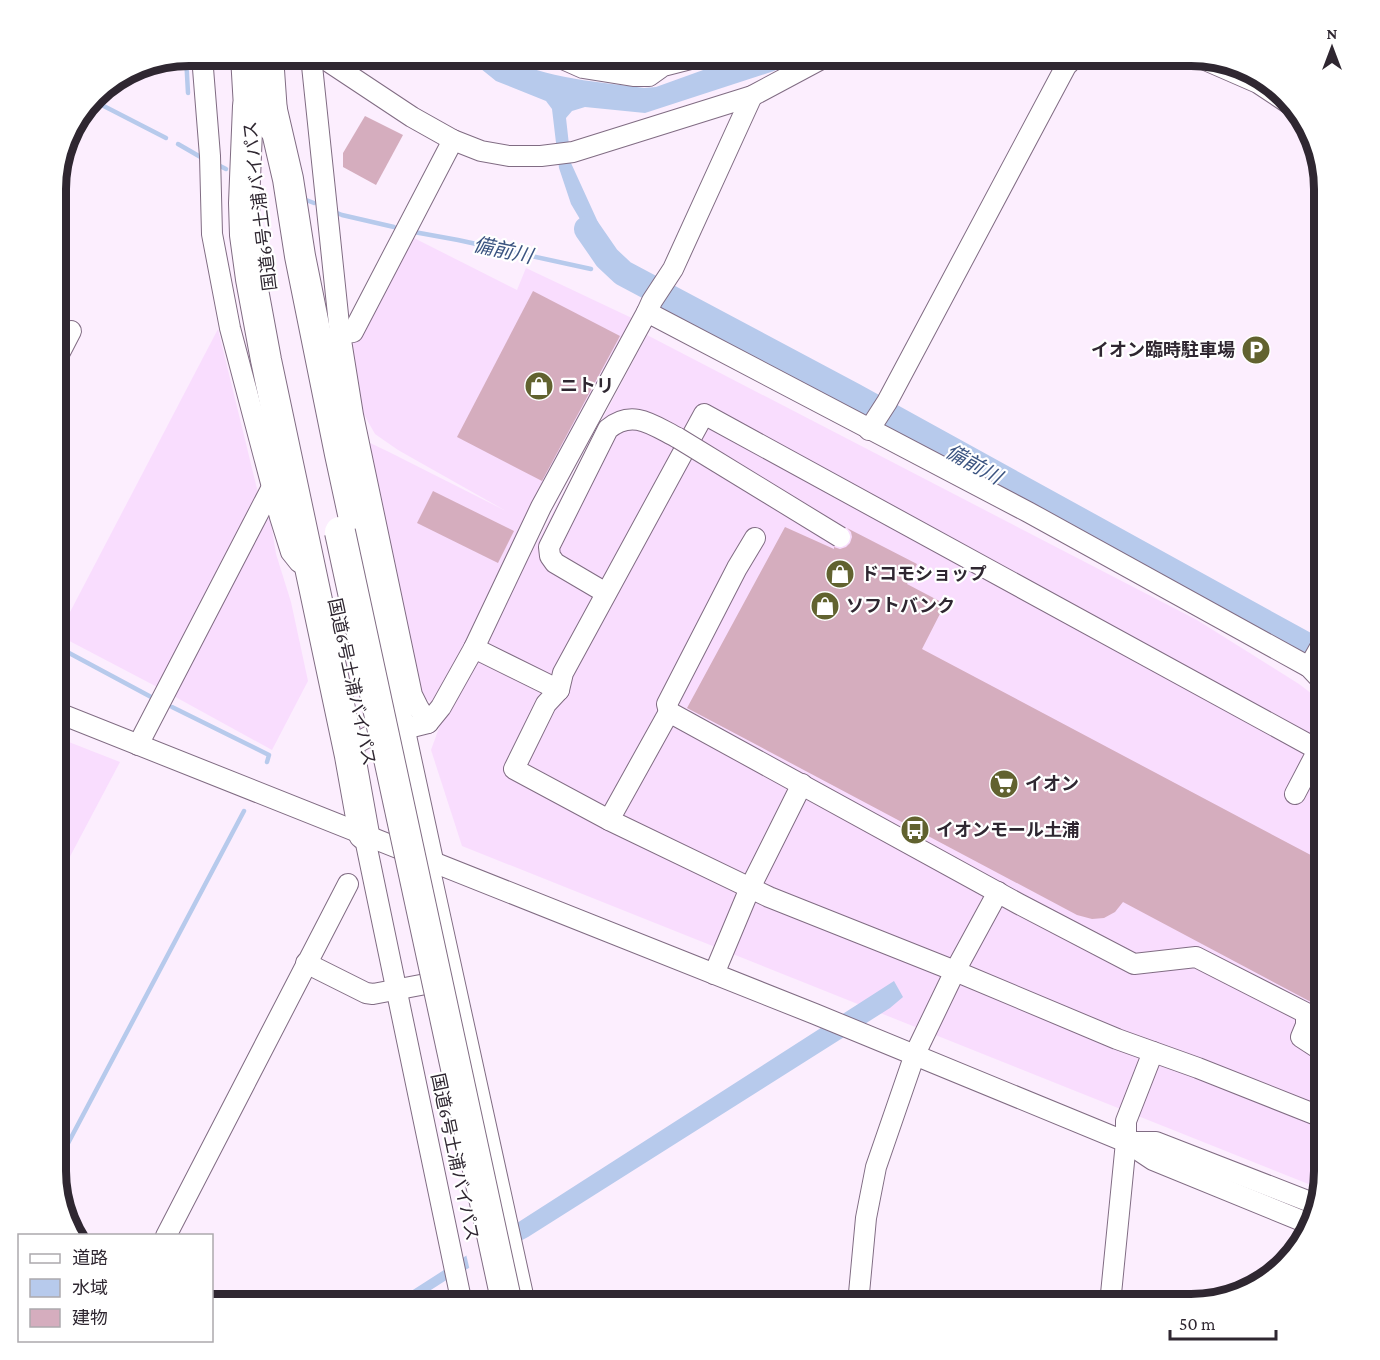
<svg xmlns="http://www.w3.org/2000/svg" width="1380" height="1360" viewBox="0 0 1380 1360" font-family="'Crimson Pro','Noto Sans JP',serif">
<style>
.built{fill:#f9ddfe}
.water{fill:#b7caec}
.pier{fill:#fceefe}
.lines{fill:none;stroke-linecap:round;stroke-linejoin:round}
.stream{stroke:#b7caec;stroke-width:4.5}
.river{stroke:#b7caec;stroke-width:26}
.building{fill:#d5adbe}
.minor-casing{stroke:#806c83;stroke-width:22}
.highway-casing{stroke:#806c83;stroke-width:32}
.minor{stroke:#fff;stroke-width:20}
.highway{stroke:#fff;stroke-width:30}
.minor-bridge-casing{stroke:#806c83;stroke-width:22;stroke-linecap:butt}
.highway-bridge-casing{stroke:#806c83;stroke-width:32;stroke-linecap:butt}
.minor-bridge{stroke:#fff;stroke-width:20}
.highway-bridge{stroke:#fff;stroke-width:30}
.labels{text-anchor:middle;dominant-baseline:central;stroke-width:4.5;stroke-linejoin:round;paint-order:stroke}
.street-label{font-size:18px;fill:#2f2731;stroke:#fff}
.poi-label{font-size:18px;font-weight:bold;fill:#2f2731;stroke:#fff;text-anchor:start}
.water-label{font-size:20px;font-style:italic;fill:#3b5481;stroke:#fff}
.rim{fill:none;stroke:#2f2731;stroke-width:8}
</style>
<rect width="100%" height="100%" fill="#fceefe"/>
<g class="built">
<polygon points="410,236 517,290 526,268 636,320 437,705 418,695 368,442 389,452 506,511 398,450 375,434 357,402 348,345 355,340"/>
<polygon points="218,329 259,497 161,689 58,635"/>
<polygon points="647,335 1197,620 1299,684 1324,703 1324,1171 1321,1189 462,846 431,750 440,725"/>
<polygon points="269,511 276,554 291,602 308,681 272,750 170,694"/>
<polygon points="56,737 120,762 56,883"/>
</g>
<g class="water">
<path d="M 465,56 L 507,56 C 536,78 608,83 644,88 L 656,87 L 742,56 L 800,56 L 774,71 L 645,113 L 585,107 L 572,111 L 566,118 L 571,163 L 612,253 L 603,258 L 571,204 L 559,168 L 552,109 L 546,101 L 496,81 Z"/>
<polygon points="894,981 903,997 890,1008 528,1237 448,1279 409,1304 391,1304"/>
</g>
<polygon class="pier" points="499,1232 504,1253 470,1271 466,1254"/>
<g class="lines">
<g class="stream">
<polyline points="186,56 188,93"/>
<polyline points="92,100 166,138"/>
<polyline points="178,144 204,159"/>
<polyline points="218,165 226,169"/>
<polyline points="306,200 314,203"/>
<polyline points="332,211 342,215 394,227"/>
<polyline points="414,232 458,240 591,269"/>
<polyline points="56,646 153,698"/>
<polyline points="172,707 269,755 267,762"/>
<polyline points="56,1166 244,811"/>
</g>
<polyline class="river" points="587,229 607,258 623,273 854,396 1324,655"/>
</g>
<g class="building">
<polygon points="365,116 403,135 376,185 343,167 343,153"/>
<polygon points="533,291 620,336 542,481 457,437"/>
<polygon points="433,491 514,531 498,563 417,523"/>
<polygon points="785,527 834,549 834,547 840,549 846,547 850,543 852,537 851,532 847,528 917,564 907,584 945,604 922,649 1324,862 1324,1011 1311,1002 1123,902 1115,912 1104,918 1092,919 1077,915 687,708"/>
</g>
<g class="lines">
<g class="minor-casing">
<g id="minor">
<polyline points="202,56 210,156 212,234 230,328 280,517 291,552 299,562 309,568"/>
<polyline points="311,56 340,334 353,415 412,695 418,707 428,723"/>
<polyline points="320,56 412,117 453,140 481,151 509,156 541,156 573,152 752,96 827,56"/>
<polyline points="556,56 583,68 633,76 649,76 663,66 702,56"/>
<polyline points="1196,56 1258,83 1297,109"/>
<polyline points="647,312 652,301 673,269 752,96"/>
<polyline points="340,334 353,332 453,140"/>
<polyline points="56,360 71,331"/>
<polyline points="869,430 887,402 1066,66 1076,56"/>
<path d="M 606,593 L 555,563 L 550,556 L 549,547 L 608,429 C 633,408 654,426 678,438"/>
<polyline points="474,648 559,690"/>
<polyline points="1309,667 1322,644 1324,630"/>
<polyline points="56,712 815,1014 1126,1142 1153,1160 1312,1225"/>
<polyline points="669,712 667,704 737,568 755,538"/>
<polyline points="138,745 272,487"/>
<polyline points="1324,753 704,414 563,673 559,690 546,704 514,769 609,820 769,897 955,971 1117,1039 1198,1068 1324,1118"/>
<polyline points="350,756 357,743 373,734 400,730 428,723 441,707 474,648 541,507 647,312 1028,512 1309,667 1324,683"/>
<polyline points="1295,794 1318,750 1324,741"/>
<polyline points="609,820 669,712 1019,904 1134,964 1196,957 1306,1013 1306,1025 1301,1037 1324,1052"/>
<polyline points="364,834 462,1304"/>
<polyline points="428,861 525,1304"/>
<polyline points="306,963 366,993 373,994 447,980"/>
<polyline points="714,974 750,888 802,784"/>
<polyline points="1126,1142 1156,1142 1318,1205"/>
<polyline points="166,1236 348,884"/>
<polyline points="858,1304 866,1218 876,1167 915,1054 955,971 998,892"/>
<polyline points="1110,1304 1126,1142 1126,1121 1153,1052"/>
</g>
</g>
<g class="highway-casing">
<g id="highway">
<polyline points="246,56 250,125"/>
<polyline points="268,56 273,127"/>
<polyline points="248,106 244,203 245,235 251,279 266,360 350,756 364,834"/>
<polyline points="271,106 288,179 300,256 340,454 428,861"/>
</g>
</g>
<use href="#minor" class="minor"/>
<use href="#highway" class="highway"/>
<g class="minor-bridge-casing">
<polyline id="minor-bridge" points="678,438 840,537"/>
</g>
<g class="highway-bridge-casing">
<polyline id="highway-bridge" points="340,532 507,1304"/>
</g>
<use href="#minor-bridge" class="minor-bridge"/>
<use href="#highway-bridge" class="highway-bridge"/>
</g>
<defs>
<g id="parking-disc" transform="scale(1.5)"><circle r="9.5" fill="#61622f" stroke="#fff"/><path d="M-3.5-5.5H1a3.5 3.5 0 0 1 0 7H-1V5.5H-3.5ZM-1-3.4V-.6H.8a1.4 1.4 0 0 0 0-2.8Z" fill="#fff"/></g>
<g id="shop-disc" transform="scale(1.5)"><circle r="9.5" fill="#61622f" stroke="#fff"/><path d="M-5-2.5h2.3a2.7 3.5 0 0 1 5.4 0H5L5.5 6h-11ZM-1.5-2.5h3a1.5 2.3 0 0 0-3 0Z" fill="#fff"/></g>
<g id="supermarket-disc" transform="scale(1.5)"><circle r="9.5" fill="#61622f" stroke="#fff"/><path d="M-6-5.5h2.5l.6 2H6L4.5 2H-2.5L-4.4-4H-6ZM-1.5 3.2a1.3 1.3 0 1 0 .1 0ZM3 3.2a1.3 1.3 0 1 0 .1 0Z" fill="#fff"/></g>
<g id="bus-disc" transform="scale(1.5)"><circle r="9.5" fill="#61622f" stroke="#fff"/><path d="M-5-6H5V4H4V6H2V4H-2V6H-4V4H-5ZM-3.5-4V0h7V-4ZM-3.5 1.2v1.5H-2V1.2ZM2 1.2v1.5H3.5V1.2Z" fill="#fff"/></g>
</defs>
<g fill-rule="evenodd">
<use href="#parking-disc" x="1256" y="350"/>
<use href="#shop-disc" x="539" y="386"/>
<use href="#shop-disc" x="840" y="574"/>
<use href="#shop-disc" x="825" y="606"/>
<use href="#supermarket-disc" x="1004" y="784"/>
<use href="#bus-disc" x="915" y="830"/>
</g>
<g class="labels">
<g class="street-label">
<text transform="translate(260 206) rotate(-97)">国道6号土浦バイパス</text>
<text transform="translate(352 682) rotate(78)">国道6号土浦バイパス</text>
<text transform="translate(455 1157) rotate(78)">国道6号土浦バイパス</text>
</g>
<g class="poi-label">
<text x="1235" y="350" text-anchor="end">イオン臨時駐車場</text>
<text x="560" y="386">ニトリ</text>
<text x="861" y="574">ドコモショップ</text>
<text x="846" y="606">ソフトバンク</text>
<text x="1025" y="784">イオン</text>
<text x="936" y="830">イオンモール土浦</text>
</g>
<g class="water-label">
<text transform="translate(503 250) rotate(12)">備前川</text>
<text transform="translate(974 464) rotate(29)">備前川</text>
</g>
</g>
<path d="M0 0H1380V1360H0ZM189 66H1191A123 123 0 0 1 1314 189V1171A123 123 0 0 1 1191 1294H189A123 123 0 0 1 66 1171V189A123 123 0 0 1 189 66Z" fill="#fff" fill-rule="evenodd"/>
<path class="rim" d="M189 66H1191A123 123 0 0 1 1314 189V1171A123 123 0 0 1 1191 1294H189A123 123 0 0 1 66 1171V189A123 123 0 0 1 189 66Z"/>
<rect x="18" y="1234" width="195" height="108" fill="#ffffff" stroke="#aca9ad" stroke-width="1.5"/>
<rect x="30" y="1254" width="30" height="9" fill="#ffffff" stroke="#aca9ad" stroke-width="1.5"/>
<text x="72" y="1264" font-size="18" fill="#2f2731">道路</text>
<rect x="30" y="1279" width="30" height="18" fill="#b7caec" stroke="#aca9ad" stroke-width="1.5"/>
<text x="72" y="1294" font-size="18" fill="#2f2731">水域</text>
<rect x="30" y="1309" width="30" height="18" fill="#d5adbe" stroke="#aca9ad" stroke-width="1.5"/>
<text x="72" y="1324" font-size="18" fill="#2f2731">建物</text>
<g transform="translate(1332 48)" stroke="#ffffff" stroke-width="4.5" paint-order="stroke">
<path d="M0-4.5L10 22L0 15L-10 22Z" fill="#2f2731"/>
<text y="-9" font-size="16" font-weight="bold" text-anchor="middle" fill="#2f2731">N</text>
</g>
<path d="M1170 1330v9h106v-9" fill="none" stroke="#2f2731" stroke-width="3"/>
<text x="1179" y="1330" font-size="18" fill="#2f2731" stroke="#ffffff" stroke-width="4.5" paint-order="stroke">50 m</text>
</svg>
